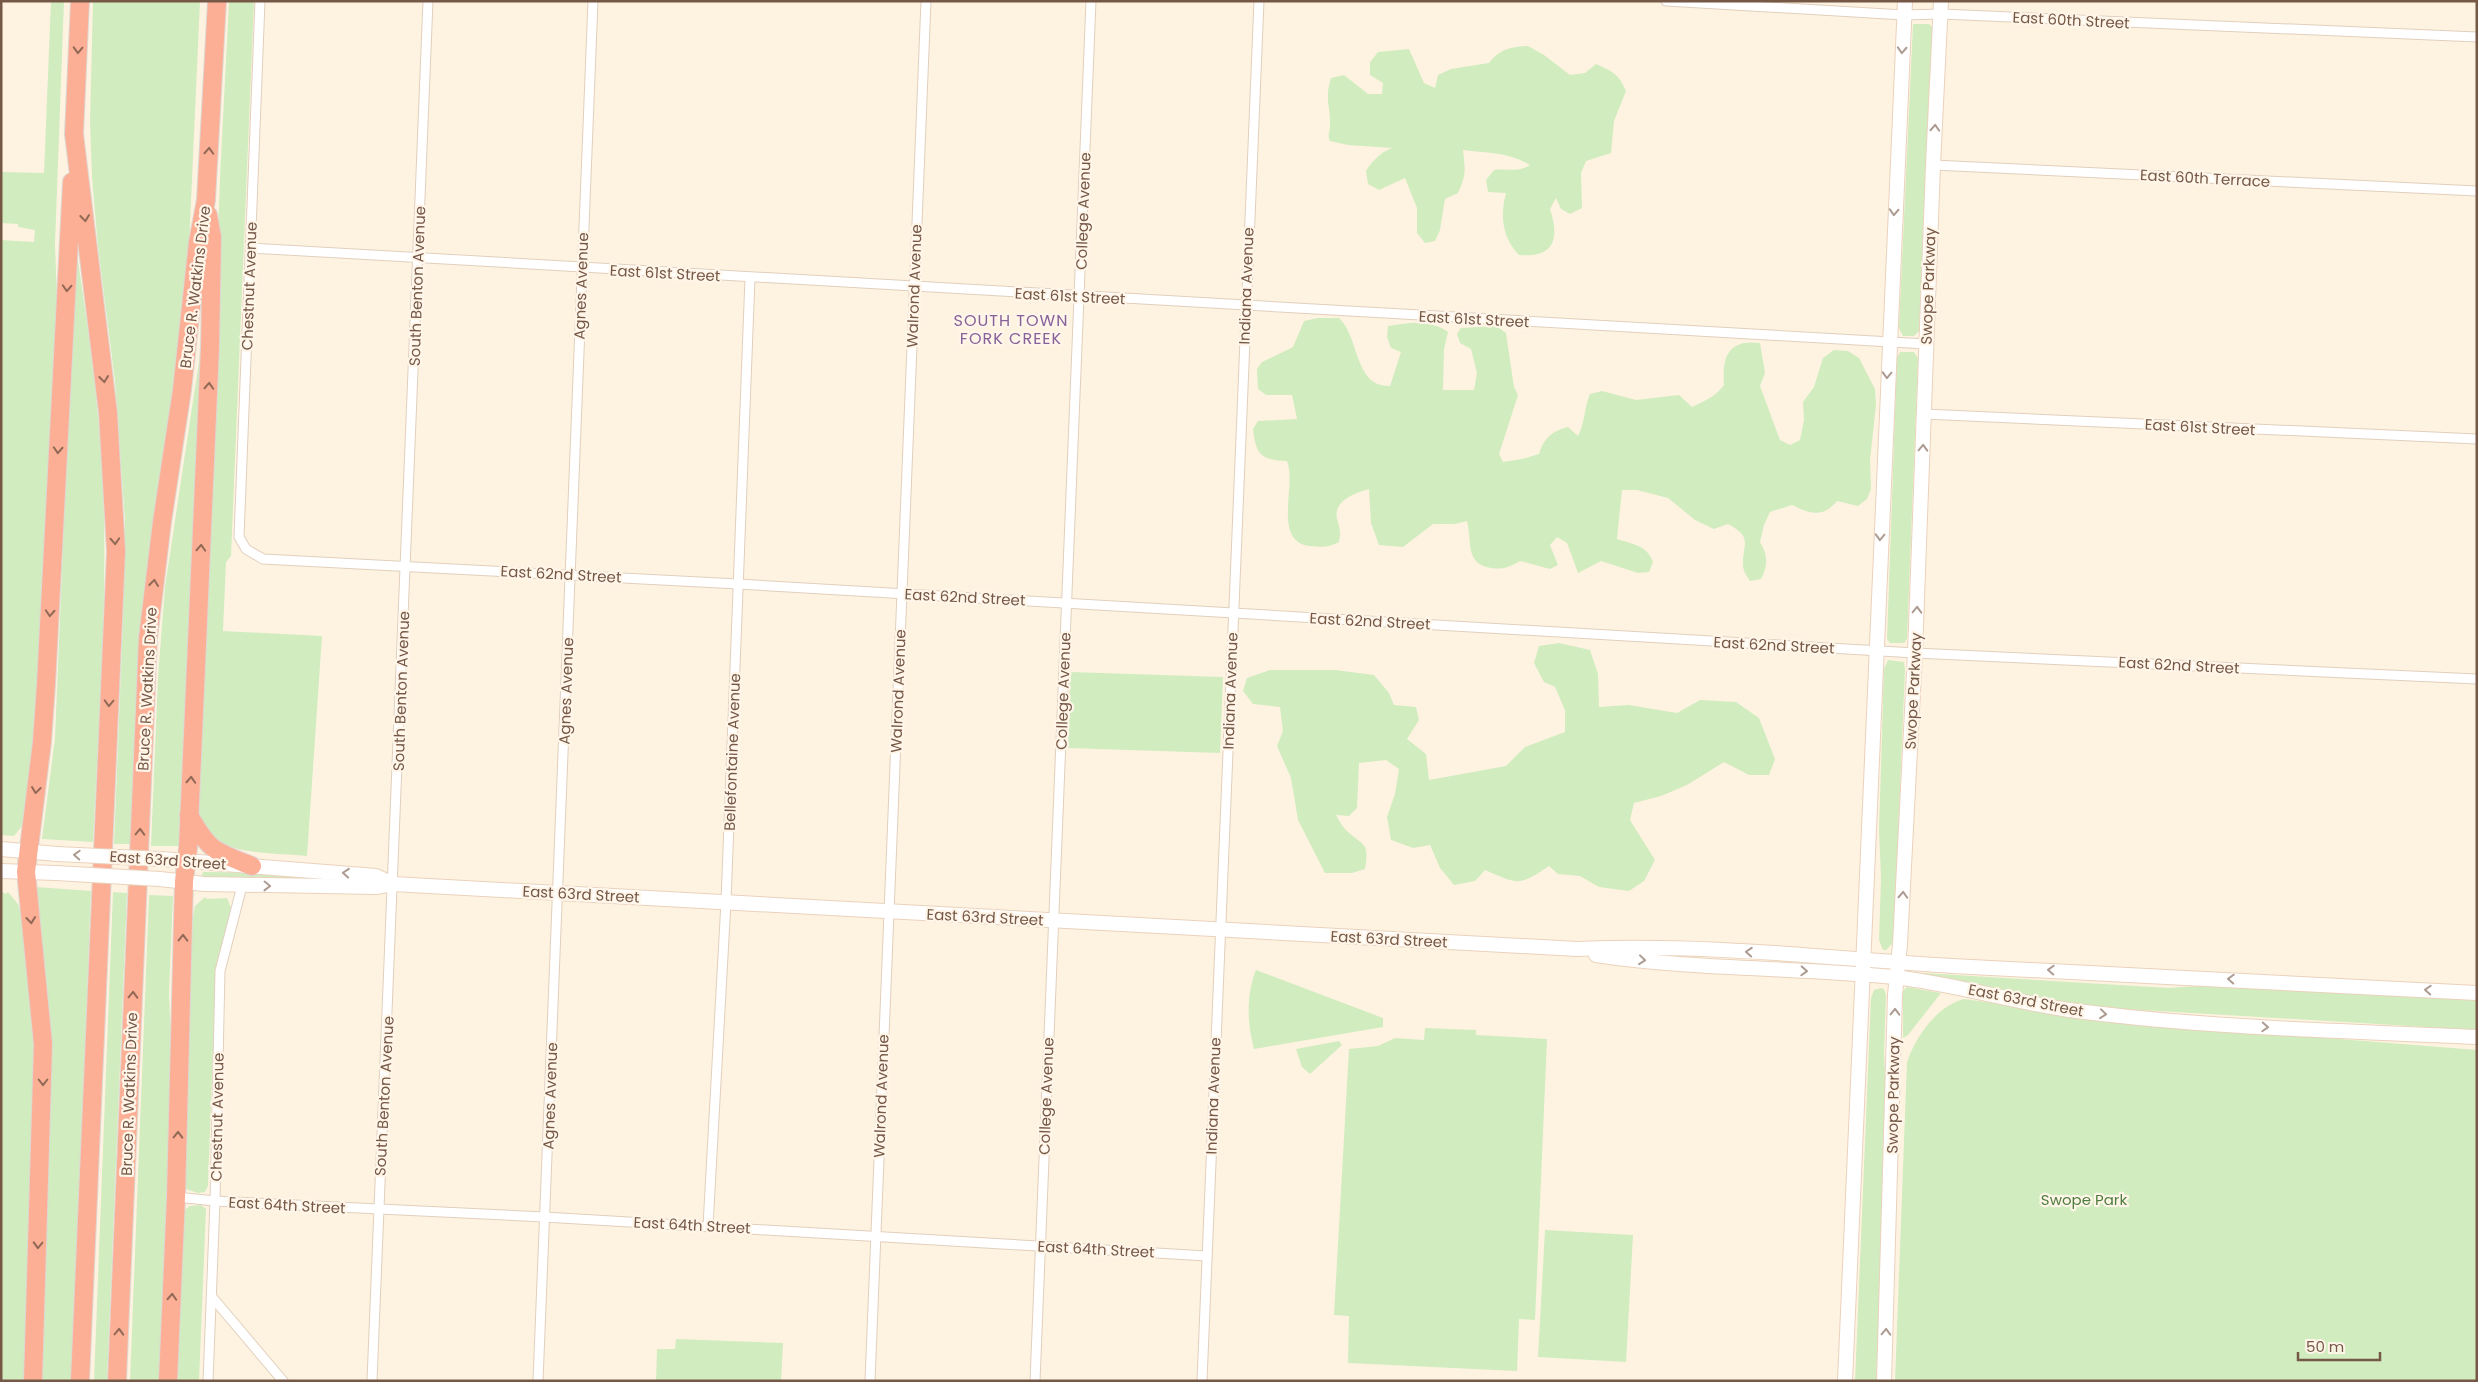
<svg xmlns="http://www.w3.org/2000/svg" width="2478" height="1382" viewBox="0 0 2478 1382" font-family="Poppins,sans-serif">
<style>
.green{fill:#d1ecbf}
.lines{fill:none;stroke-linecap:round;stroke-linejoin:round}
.street-casing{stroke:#e2cfbd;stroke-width:11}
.secondary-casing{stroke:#ead2bc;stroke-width:16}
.highway-casing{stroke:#ded7d3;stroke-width:20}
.street{stroke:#fff;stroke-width:9}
.secondary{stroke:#fff;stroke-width:14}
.highway{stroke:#fcaf94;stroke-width:18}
.secondary-bridge-casing{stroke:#ead2bc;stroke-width:16;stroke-linecap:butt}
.secondary-bridge{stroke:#fff;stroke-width:14}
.oneway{stroke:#916956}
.oneway2{stroke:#ad9b91}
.labels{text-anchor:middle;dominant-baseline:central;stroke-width:4.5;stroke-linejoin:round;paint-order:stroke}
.street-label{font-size:15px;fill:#765847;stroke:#fff6e9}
.park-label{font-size:15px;fill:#507d3e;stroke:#fff6e9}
.neighbourhood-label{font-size:16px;letter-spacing:1px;fill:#87629a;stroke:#fff6e9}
</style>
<rect width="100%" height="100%" fill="#fef3e1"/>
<g class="green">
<polygon points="51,1 64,1 55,244 57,299 46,620 39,711 24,818 22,826 14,836 1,835 1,240 34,242 35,230 18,227 18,224 1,223 1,172 44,173"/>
<polygon points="93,1 200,1 189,246 172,407 142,611 130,844 114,844 123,620 125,521 115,381 98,247 92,177 90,121"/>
<path d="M 229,1 L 254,1 L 231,556 L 226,562 L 223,631 L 322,636 L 307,856 C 272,852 204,858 198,811 L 220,178 Z"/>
<polygon points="1913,24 1929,24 1933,28 1919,331 1914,336 1903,336 1899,328"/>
<path d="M 1528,46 L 1544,55 L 1570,75 L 1585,73 L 1596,64 C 1612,71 1619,74 1626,91 L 1614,121 L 1611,153 L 1586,161 L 1581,173 L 1582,208 L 1570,214 L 1561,209 L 1556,198 L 1550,209 C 1560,239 1554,258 1519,255 C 1502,237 1500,216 1506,193 L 1488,192 L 1486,180 L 1494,170 C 1508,168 1517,173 1530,165 C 1509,152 1487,153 1463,150 C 1465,170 1467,173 1458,193 L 1445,199 L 1440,230 L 1435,241 L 1425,243 L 1417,233 L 1417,208 L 1405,178 L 1379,190 L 1368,184 L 1366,171 C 1373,160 1381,152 1392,148 L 1348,145 L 1330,141 C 1327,134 1330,133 1330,126 C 1331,107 1324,100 1331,78 L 1344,75 L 1368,94 L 1382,94 L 1383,83 L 1370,75 L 1370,62 L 1378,52 L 1409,49 L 1424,83 L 1435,88 L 1438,75 L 1451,69 L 1489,63 C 1500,49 1511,47 1528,46 Z"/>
<path d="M 75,254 L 77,254 C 90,342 103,431 104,521 C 106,628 98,735 93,842 L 42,839 L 55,738 Z"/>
<path d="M 1318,318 L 1339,318 C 1360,338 1354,387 1390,386 L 1401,352 L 1391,348 L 1387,337 L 1388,326 C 1407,322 1433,320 1448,332 L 1444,349 L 1443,390 L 1474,390 L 1477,373 L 1471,349 L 1460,343 L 1457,334 L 1461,328 L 1496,326 L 1506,333 L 1514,387 L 1518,395 L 1499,454 L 1503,462 L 1522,459 L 1539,454 C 1544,438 1552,431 1568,427 L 1578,436 C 1585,423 1584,408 1590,394 L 1602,391 L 1636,400 L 1679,395 L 1692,407 C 1705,401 1716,396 1724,385 C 1722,357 1728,339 1760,343 L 1765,373 L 1760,386 L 1780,440 L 1790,445 L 1800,440 L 1804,420 L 1803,402 L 1814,387 L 1823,358 L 1834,350 L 1848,351 L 1859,358 L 1875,389 L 1876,405 L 1870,460 L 1871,489 L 1867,499 L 1858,506 L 1837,501 C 1823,518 1810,514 1792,505 L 1770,512 L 1764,525 L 1760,542 C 1768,555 1768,566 1761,579 L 1750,581 C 1747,577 1744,572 1743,567 C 1742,543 1754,538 1728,524 L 1714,529 L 1695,520 L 1668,498 L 1637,490 L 1622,490 L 1617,539 C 1632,544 1647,545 1653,562 L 1649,572 L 1638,573 L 1601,561 L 1578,573 L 1567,543 L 1557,537 L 1550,545 L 1558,565 L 1550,569 L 1520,561 C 1509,567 1504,570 1491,568 C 1465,564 1472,542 1467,521 L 1455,524 L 1433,524 L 1403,547 L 1379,545 L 1371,523 L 1369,489 C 1356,493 1333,500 1337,519 C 1340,529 1341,532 1339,542 C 1327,548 1322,547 1309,546 C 1272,540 1297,485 1287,461 C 1261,460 1256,455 1253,429 L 1258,421 L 1297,419 L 1292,395 L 1266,395 L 1258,389 L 1257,369 L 1262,362 L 1293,347 L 1304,321 Z"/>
<polygon points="201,348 203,348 182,846 151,846 158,677 165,587"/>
<polygon points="1900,352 1914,352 1918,358 1907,639 1904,643 1890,643 1887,639 1897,358"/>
<path d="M 1559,643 L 1590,650 L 1598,674 L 1599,707 L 1629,705 L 1677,713 L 1700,700 L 1736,702 L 1759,718 L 1775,759 L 1769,775 L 1749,775 L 1724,762 L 1687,785 L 1661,796 L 1634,803 L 1630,820 L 1655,860 L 1644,881 L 1629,891 L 1599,887 L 1580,876 L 1558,874 L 1549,866 C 1518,887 1518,884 1485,870 L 1475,881 L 1454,885 L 1440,868 L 1430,845 L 1413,848 L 1391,840 L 1387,817 L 1395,794 L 1399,769 L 1386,760 L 1359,763 L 1357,808 L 1349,816 L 1336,815 C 1339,820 1343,828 1348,832 C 1365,847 1369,842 1365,869 L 1352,873 L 1325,873 L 1298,820 L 1291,778 L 1277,746 L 1283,731 L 1280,707 L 1253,704 L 1243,691 L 1247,678 L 1270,670 L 1335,670 L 1374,675 L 1389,693 L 1394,705 L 1416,707 L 1419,720 L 1407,739 L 1426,754 L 1429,780 L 1506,766 L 1525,747 L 1565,732 L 1565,710 L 1555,687 L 1544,682 L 1534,663 L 1539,646 Z"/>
<polygon points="1888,660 1904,662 1905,670 1894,931 1892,944 1886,950 1883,950 1879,940 1881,878 1879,829 1884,669"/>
<polygon points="1070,672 1223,677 1220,753 1068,748"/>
<polygon points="203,872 269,873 319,880 201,877"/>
<polygon points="36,887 91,891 72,1381 40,1381 52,1063 47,988"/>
<polygon points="1,891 6,894 8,892 18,904 23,918 36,1046 26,1381 1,1381"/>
<polygon points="113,892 127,893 107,1381 94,1381"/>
<polygon points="149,895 173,896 169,994 172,1064 161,1381 130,1381"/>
<polygon points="205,897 207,899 227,898 231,908 216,966 208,1186 205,1192 198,1193 186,1189 183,1182 193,917 195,906"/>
<path d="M 1256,970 L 1383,1018 L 1383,1027 L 1254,1049 C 1247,1023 1246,995 1256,970 Z"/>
<polygon points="1922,973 2169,988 2226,984 2477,999 2477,1030 2108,1008 2057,1001 1921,977"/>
<polygon points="1907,987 1941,993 1908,1035 1903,1038 1903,991"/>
<polygon points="1881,988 1884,989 1886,995 1884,1053 1887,1114 1876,1381 1855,1381 1871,998 1874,990"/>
<path d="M 1964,999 L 2138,1023 L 2477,1050 L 2477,1381 L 1895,1381 L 1907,1062 C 1916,1036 1937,1006 1964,999 Z"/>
<polygon points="1425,1028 1476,1030 1476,1035 1547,1039 1535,1320 1519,1319 1517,1371 1348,1363 1349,1316 1334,1315 1349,1049 1378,1046 1395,1038 1424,1040"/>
<polygon points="1339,1041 1342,1045 1310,1074 1302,1067 1296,1049"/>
<polygon points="201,1205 206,1209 199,1381 175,1381 183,1211 190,1206"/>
<polygon points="1545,1230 1633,1235 1626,1362 1538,1357"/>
<polygon points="676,1339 783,1343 781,1381 656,1381 657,1349 675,1349"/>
</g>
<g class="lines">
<g class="street-casing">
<g id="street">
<polyline points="260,1 239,537 246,549 263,559 738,584 1915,653 2477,679"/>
<polyline points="1666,1 1904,15 1941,14 2477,37"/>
<polyline points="1933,165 2477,191"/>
<polyline points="251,248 1926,344"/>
<polyline points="1924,414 2477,439"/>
<polyline points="176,1197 215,1201 544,1217 1207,1256"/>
<polyline points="708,1226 726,902 750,278"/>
<polyline points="212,1297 283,1381"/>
<polyline points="208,1381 215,1201 220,971 242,886"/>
<polyline points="372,1381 428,1"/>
<polyline points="538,1381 593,1"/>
<polyline points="870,1381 926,1"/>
<polyline points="1035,1381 1091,1"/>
<polyline points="1202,1381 1259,1"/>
</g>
</g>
<g class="secondary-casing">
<g id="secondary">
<polyline points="1,849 57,854"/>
<polyline points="161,859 376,876 393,884"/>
<polyline points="1,871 56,873"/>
<path d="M 160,879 L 204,884 L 376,887 L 393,884 L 1577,949 C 1702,943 1827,958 1952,966 C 2127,976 2302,983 2477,993"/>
<path d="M 1596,955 C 1695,970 1795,967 1894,977 C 1956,984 2015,1003 2077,1011 C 2210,1028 2344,1031 2477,1037"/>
<polyline points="1845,1381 1905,1"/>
<polyline points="1884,1381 1895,995 1900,944 1915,653 1933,165 1941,1"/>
</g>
</g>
<g class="highway-casing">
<g id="highway">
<polyline points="80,1 74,134 108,413 116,551 80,1381"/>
<path d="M 189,815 C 209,851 214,851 252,866"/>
<polyline points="33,1381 43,1044 26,872 42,742 46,685 72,182"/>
<polyline points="117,1381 148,638 162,522 182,390 198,242 206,200 217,1"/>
<polyline points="168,1381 176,1197 184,881 188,848 210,347 212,237 208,215"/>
</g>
</g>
<use href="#street" class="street"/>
<use href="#secondary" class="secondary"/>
<use href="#highway" class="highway"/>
<g class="secondary-bridge-casing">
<g id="secondary-bridge">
<polyline points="57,854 161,859"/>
<polyline points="56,873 160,879"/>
</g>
</g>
<use href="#secondary-bridge" class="secondary-bridge"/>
</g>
<defs><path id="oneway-chevron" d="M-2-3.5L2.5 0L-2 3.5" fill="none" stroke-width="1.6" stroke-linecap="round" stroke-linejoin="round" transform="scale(1.25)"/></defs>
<g class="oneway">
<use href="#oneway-chevron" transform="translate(78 50) rotate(92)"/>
<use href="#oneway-chevron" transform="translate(209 151) rotate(-87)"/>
<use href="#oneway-chevron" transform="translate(85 218) rotate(83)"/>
<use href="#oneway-chevron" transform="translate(67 288) rotate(93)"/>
<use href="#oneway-chevron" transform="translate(104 379) rotate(83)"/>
<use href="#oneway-chevron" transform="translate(209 386) rotate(-87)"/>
<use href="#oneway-chevron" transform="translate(58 450) rotate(93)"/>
<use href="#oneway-chevron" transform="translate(115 541) rotate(87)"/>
<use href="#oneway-chevron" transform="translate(201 548) rotate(-87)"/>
<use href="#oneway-chevron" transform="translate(154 583) rotate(-83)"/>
<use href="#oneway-chevron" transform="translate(50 613) rotate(93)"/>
<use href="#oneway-chevron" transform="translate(109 703) rotate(92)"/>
<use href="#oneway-chevron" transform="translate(191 780) rotate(-87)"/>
<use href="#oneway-chevron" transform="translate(36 790) rotate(97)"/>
<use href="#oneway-chevron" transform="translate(140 832) rotate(-88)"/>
<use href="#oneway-chevron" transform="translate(31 920) rotate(84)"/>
<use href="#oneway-chevron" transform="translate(183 938) rotate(-89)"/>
<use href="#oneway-chevron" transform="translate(133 995) rotate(-88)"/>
<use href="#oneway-chevron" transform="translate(43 1082) rotate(90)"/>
<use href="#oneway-chevron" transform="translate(178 1135) rotate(-89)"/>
<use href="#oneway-chevron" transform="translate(38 1245) rotate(92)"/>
<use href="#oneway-chevron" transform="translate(172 1297) rotate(-87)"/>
<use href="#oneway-chevron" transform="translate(119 1332) rotate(-88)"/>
</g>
<g class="oneway2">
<use href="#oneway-chevron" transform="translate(1902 50) rotate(93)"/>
<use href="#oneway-chevron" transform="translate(1935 128) rotate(-87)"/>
<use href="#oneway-chevron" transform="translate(1894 212) rotate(93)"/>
<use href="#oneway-chevron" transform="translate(1887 375) rotate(92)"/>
<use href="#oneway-chevron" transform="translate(1923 448) rotate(-88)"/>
<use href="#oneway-chevron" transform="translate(1880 537) rotate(92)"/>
<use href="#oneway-chevron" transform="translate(1917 610) rotate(-88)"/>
<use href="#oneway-chevron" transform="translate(77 855) rotate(-177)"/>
<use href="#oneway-chevron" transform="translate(346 873) rotate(-175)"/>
<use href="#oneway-chevron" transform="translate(267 886) rotate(1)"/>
<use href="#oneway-chevron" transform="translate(1903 895) rotate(-87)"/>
<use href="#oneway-chevron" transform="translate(1749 952) rotate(-176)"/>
<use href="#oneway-chevron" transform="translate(1642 960) rotate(6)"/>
<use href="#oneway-chevron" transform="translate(2051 970) rotate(-177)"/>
<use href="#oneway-chevron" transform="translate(1804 971) rotate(3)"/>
<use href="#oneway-chevron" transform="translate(2231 979) rotate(-177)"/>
<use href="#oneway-chevron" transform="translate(2428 990) rotate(-177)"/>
<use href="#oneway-chevron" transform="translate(1895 1012) rotate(-89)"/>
<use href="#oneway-chevron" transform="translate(2103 1014) rotate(6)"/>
<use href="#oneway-chevron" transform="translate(2265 1027) rotate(3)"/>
<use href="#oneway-chevron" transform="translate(1886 1332) rotate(-88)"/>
</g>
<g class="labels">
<g class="street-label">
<text transform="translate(2071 20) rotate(3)">East 60th Street</text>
<text transform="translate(2205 178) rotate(3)">East 60th Terrace</text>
<text transform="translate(1083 211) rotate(-88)">College Avenue</text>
<text transform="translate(665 273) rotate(3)">East 61st Street</text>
<text transform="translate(249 286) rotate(-88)">Chestnut Avenue</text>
<text transform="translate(417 286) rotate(-88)">South Benton Avenue</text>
<text transform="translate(581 286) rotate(-88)">Agnes Avenue</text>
<text transform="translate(914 286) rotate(-88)">Walrond Avenue</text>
<text transform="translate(1246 286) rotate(-88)">Indiana Avenue</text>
<text transform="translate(1928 286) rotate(-88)">Swope Parkway</text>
<text transform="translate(195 287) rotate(-83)">Bruce R. Watkins Drive</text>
<text transform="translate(1070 296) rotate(3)">East 61st Street</text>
<text transform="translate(1474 319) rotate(3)">East 61st Street</text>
<text transform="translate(2200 427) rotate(3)">East 61st Street</text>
<text transform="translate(561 574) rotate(3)">East 62nd Street</text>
<text transform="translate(965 597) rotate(3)">East 62nd Street</text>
<text transform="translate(1370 621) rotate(3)">East 62nd Street</text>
<text transform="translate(1774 645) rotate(3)">East 62nd Street</text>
<text transform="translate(2179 665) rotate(3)">East 62nd Street</text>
<text transform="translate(147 689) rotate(-87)">Bruce R. Watkins Drive</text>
<text transform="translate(401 691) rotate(-88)">South Benton Avenue</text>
<text transform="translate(566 691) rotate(-88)">Agnes Avenue</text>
<text transform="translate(898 691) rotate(-88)">Walrond Avenue</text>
<text transform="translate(1063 691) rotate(-88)">College Avenue</text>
<text transform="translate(1230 691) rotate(-88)">Indiana Avenue</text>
<text transform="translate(1913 691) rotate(-87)">Swope Parkway</text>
<text transform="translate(732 752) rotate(-88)">Bellefontaine Avenue</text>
<text transform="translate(168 860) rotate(4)">East 63rd Street</text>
<text transform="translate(581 894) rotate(3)">East 63rd Street</text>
<text transform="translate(985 917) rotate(3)">East 63rd Street</text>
<text transform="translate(1389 939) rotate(3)">East 63rd Street</text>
<text transform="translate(2026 1000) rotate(11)">East 63rd Street</text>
<text transform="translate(129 1094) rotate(-88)">Bruce R. Watkins Drive</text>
<text transform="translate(1893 1095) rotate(-89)">Swope Parkway</text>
<text transform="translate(384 1096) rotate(-87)">South Benton Avenue</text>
<text transform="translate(550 1096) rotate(-88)">Agnes Avenue</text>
<text transform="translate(881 1096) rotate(-88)">Walrond Avenue</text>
<text transform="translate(1046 1096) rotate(-88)">College Avenue</text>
<text transform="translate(1213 1096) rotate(-88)">Indiana Avenue</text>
<text transform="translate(217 1117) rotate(-89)">Chestnut Avenue</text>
<text transform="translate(287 1205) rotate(3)">East 64th Street</text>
<text transform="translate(692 1225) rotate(3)">East 64th Street</text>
<text transform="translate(1096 1249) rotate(3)">East 64th Street</text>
</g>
<g class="park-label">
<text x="2084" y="1199">Swope Park</text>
</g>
<g class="neighbourhood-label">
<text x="1011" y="320">SOUTH TOWN<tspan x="1011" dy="18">FORK CREEK</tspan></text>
</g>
</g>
<rect width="2478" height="1382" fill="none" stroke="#765847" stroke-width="5"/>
<path d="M2298 1352v8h82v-8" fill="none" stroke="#765847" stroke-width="2.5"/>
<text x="2306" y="1352" font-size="15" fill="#765847" stroke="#fff6e9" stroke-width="4" paint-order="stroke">50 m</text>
</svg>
